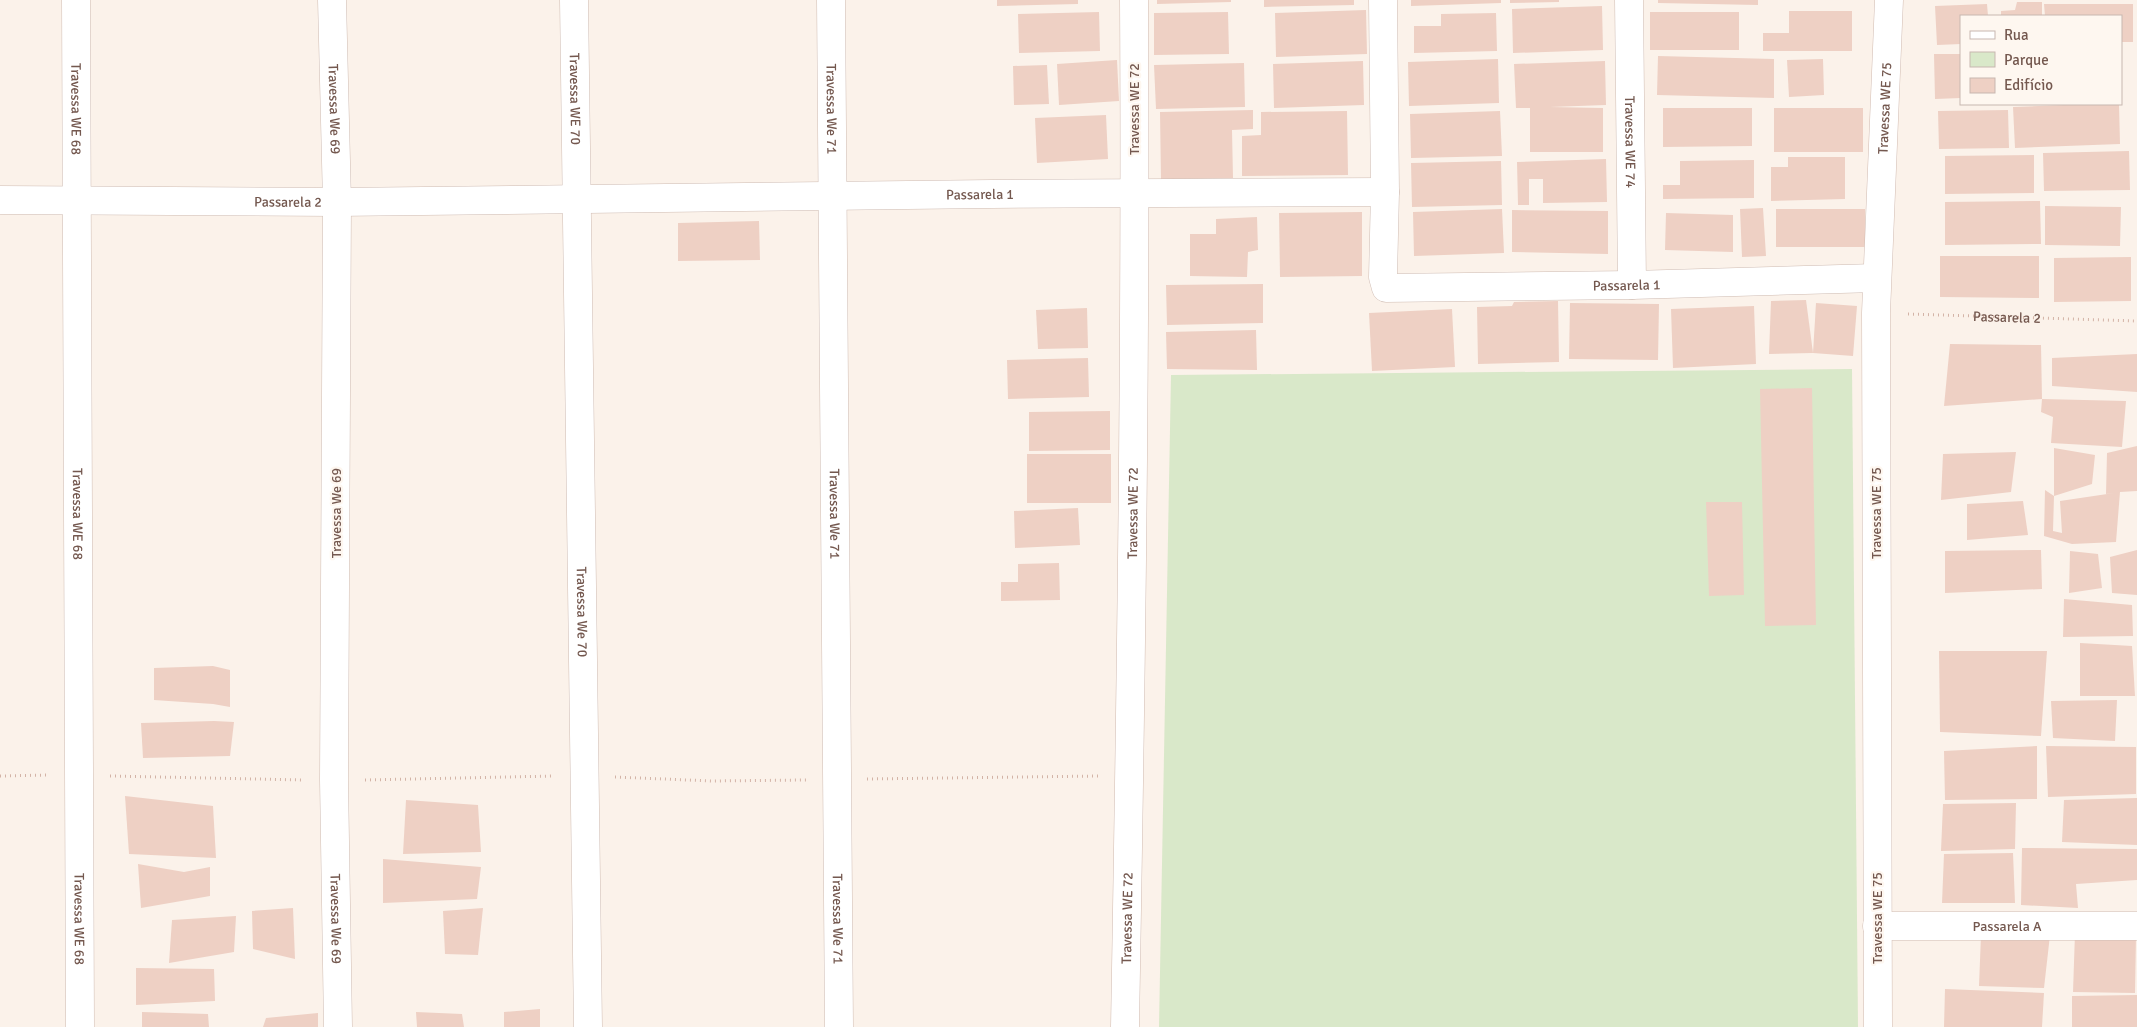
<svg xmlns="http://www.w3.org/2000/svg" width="2137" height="1027" viewBox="0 0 2137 1027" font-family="Signika,sans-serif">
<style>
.green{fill:#d9e8c9}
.building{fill:#eed0c4}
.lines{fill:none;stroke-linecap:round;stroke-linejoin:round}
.street-casing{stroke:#cfbcb3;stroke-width:29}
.secondary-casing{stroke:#d1bbb1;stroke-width:29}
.path{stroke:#d3b3a6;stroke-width:3;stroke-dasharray:1 4;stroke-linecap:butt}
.street{stroke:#fff;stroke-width:28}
.secondary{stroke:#fff;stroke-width:28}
.labels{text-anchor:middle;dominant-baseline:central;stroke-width:4.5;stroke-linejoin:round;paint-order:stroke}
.street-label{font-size:14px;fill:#74584f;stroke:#fef7f0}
</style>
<rect width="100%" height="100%" fill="#fbf2ea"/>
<polygon class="green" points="1852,369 1858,1027 1159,1027 1171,375"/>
<g class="building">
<polygon points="997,0 1078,0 1078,4 997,6"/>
<polygon points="1157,0 1231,0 1231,2 1157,4"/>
<polygon points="1264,0 1354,0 1354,5 1264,7"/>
<polygon points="1411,0 1501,0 1501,3 1411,6"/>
<polygon points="1510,0 1559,0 1559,2 1510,3"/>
<polygon points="1658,0 1758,0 1758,5 1658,3"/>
<polygon points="2017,2 2042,2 2042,16 2001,16 2001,11 2015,10"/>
<polygon points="1987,4 1988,16 1961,16 1961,44 1937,45 1935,6"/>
<polygon points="2044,4 2133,4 2133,42 2121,42 2121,16 2045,16"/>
<polygon points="1602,6 1603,50 1513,53 1512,9"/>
<polygon points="1366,10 1367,54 1276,57 1275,13"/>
<polygon points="1789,11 1852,11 1852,51 1763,51 1763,33 1789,33"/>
<polygon points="1099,12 1100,51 1019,53 1018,14"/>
<polygon points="1228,12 1229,54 1154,55 1154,13"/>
<rect x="1650" y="12" width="89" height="38"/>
<polygon points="1496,13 1497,51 1414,53 1414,26 1441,26 1441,14"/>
<polygon points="1934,54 1961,54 1961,98 1935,99"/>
<polygon points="1658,56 1774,59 1774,98 1657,95"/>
<polygon points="1498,59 1499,103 1409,106 1408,62"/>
<polygon points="1823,59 1824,95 1789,97 1787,60"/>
<polygon points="1117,60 1119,101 1059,105 1057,64"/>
<polygon points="1363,61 1364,105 1274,108 1273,64"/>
<polygon points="1605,61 1606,105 1550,107 1603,108 1603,152 1530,152 1530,108 1516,108 1514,64"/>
<polygon points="1244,63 1245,107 1156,109 1154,65"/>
<polygon points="1047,65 1049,104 1014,105 1013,66"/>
<polygon points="2090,104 2119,104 2120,144 2015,148 2013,107"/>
<polygon points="1663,108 1752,108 1752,146 1663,147"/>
<rect x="1774" y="108" width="89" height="44"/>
<polygon points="1253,110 1253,129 1232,130 1233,178 1161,180 1160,112"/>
<polygon points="2008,110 2009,148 1939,149 1938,111"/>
<polygon points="1347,111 1348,175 1242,176 1242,136 1261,135 1261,112"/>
<polygon points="1500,111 1502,156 1411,158 1410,114"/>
<polygon points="1106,115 1108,159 1037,163 1035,118"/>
<polygon points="2129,151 2130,190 2044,191 2043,153"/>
<polygon points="2034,155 2034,193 1945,194 1945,156"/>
<polygon points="1788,157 1845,157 1845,199 1771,201 1771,167 1788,167"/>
<polygon points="1606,159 1607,202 1543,203 1543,179 1529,179 1529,205 1518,205 1517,162"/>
<polygon points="1754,160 1754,198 1663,199 1663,185 1680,185 1680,161"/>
<polygon points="1501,161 1502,205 1412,207 1411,163"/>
<polygon points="2040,201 2041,244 1945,245 1945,202"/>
<polygon points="2045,206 2121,207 2120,246 2045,245"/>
<polygon points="1763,208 1766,256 1742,257 1740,209"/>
<polygon points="1502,209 1504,253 1414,256 1413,212"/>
<rect x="1776" y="209" width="89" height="38"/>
<polygon points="1512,210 1608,211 1608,254 1512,252"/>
<polygon points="1362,212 1362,276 1280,277 1279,213"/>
<polygon points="1666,213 1733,215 1733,252 1665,250"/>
<polygon points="1257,217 1258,250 1248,252 1247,277 1190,276 1190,234 1216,234 1216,219"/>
<polygon points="759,221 760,260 678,261 678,223"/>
<polygon points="1940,256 2039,256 2039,298 1940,297"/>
<polygon points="2131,257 2131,301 2054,302 2054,258"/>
<polygon points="1263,284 1263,323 1167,325 1166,285"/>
<polygon points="1806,300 1813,353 1769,354 1771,301"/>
<polygon points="1558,301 1559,362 1478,364 1477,307 1512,306 1514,302"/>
<polygon points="1570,303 1659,304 1658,360 1569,359"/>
<polygon points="1816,303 1857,306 1853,356 1813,353"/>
<polygon points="1754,306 1756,364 1673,368 1671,309"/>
<polygon points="1087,308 1088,348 1038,349 1036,310"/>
<polygon points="1452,309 1455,367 1372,371 1369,313"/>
<polygon points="1256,330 1257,370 1167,369 1166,332"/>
<polygon points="1950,344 2041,345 2042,399 1944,406"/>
<polygon points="2137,354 2137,392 2052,386 2052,358"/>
<polygon points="1088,358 1089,397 1008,399 1007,360"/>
<polygon points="1812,388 1816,625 1765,626 1760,389"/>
<polygon points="2042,399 2126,401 2122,447 2051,443 2053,417 2041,412"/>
<polygon points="1110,411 1110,450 1029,451 1029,412"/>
<polygon points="2137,446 2137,491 2120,492 2116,542 2072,544 2044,536 2045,490 2054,496 2053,531 2062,533 2060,501 2114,493 2106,494 2107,453"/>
<polygon points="2054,448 2095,455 2092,484 2054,496"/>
<polygon points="2016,452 2011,492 1941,500 1943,454"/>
<rect x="1027" y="454" width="84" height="49"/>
<polygon points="2023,501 2028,535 1967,540 1967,504"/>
<polygon points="1706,502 1742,502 1744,595 1709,596"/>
<polygon points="1078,508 1080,545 1015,548 1014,511"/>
<polygon points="2041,550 2042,589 1945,593 1945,551"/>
<polygon points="2137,550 2137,595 2112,593 2110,557"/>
<polygon points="2070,551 2098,554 2102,588 2069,593"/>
<polygon points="1059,563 1060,600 1001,601 1001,582 1018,582 1018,564"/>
<polygon points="2064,599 2132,605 2133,636 2063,637"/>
<polygon points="2080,643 2132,646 2135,696 2080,696"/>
<polygon points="1939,651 2047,651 2041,736 1940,732"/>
<polygon points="213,666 230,670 230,707 213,704 154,700 154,668"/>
<polygon points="2117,700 2115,741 2053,738 2051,701"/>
<polygon points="214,721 234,722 230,756 143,758 141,723"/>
<polygon points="2037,746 2037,799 1945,800 1944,751"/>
<polygon points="2046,746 2136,747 2136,794 2048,797"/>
<polygon points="125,796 213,806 216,858 129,854"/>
<polygon points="2137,798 2137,845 2062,842 2064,800"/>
<polygon points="406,800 478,805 481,852 403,854"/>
<polygon points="2016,803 2015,849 1941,851 1943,804"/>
<polygon points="2022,848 2137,849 2137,880 2076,884 2078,908 2021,905"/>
<polygon points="2013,853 2015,903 1942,903 1944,854"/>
<polygon points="383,859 481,867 477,899 383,903"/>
<polygon points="138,864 184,872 210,867 210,896 141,908"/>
<polygon points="293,908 295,959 253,949 252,911"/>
<polygon points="483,908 478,955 445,954 443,911"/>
<polygon points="236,916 234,952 169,963 172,920"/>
<polygon points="2075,933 2136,935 2135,993 2073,992"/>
<polygon points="1981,935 2050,935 2044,988 1979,986"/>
<polygon points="136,968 214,969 215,1001 136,1005"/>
<polygon points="1945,989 2044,993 2042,1027 1944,1027"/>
<polygon points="2137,995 2137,1027 2072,1027 2072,996"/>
<polygon points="540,1009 540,1027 504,1027 504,1012"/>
<polygon points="142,1012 208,1014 209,1027 142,1027"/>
<polygon points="416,1012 462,1014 464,1027 417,1027"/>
<polygon points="318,1013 318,1027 263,1027 266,1018"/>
</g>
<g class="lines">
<g class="street-casing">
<g id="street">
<path id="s2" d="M 76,0 L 80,1027"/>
<path id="s3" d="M 332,0 L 337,202 L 334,780 L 338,1027"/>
<path id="s4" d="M 574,0 L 588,1027"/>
<path id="s5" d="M 831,0 L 839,1027"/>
<path id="s6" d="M 1383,0 L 1385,192 L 1383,277 L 1386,288 L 1632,285 L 1876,278"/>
<path id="s7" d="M 1629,0 L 1632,285"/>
<path id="s8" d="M 0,200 L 337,202 L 991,194 L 1385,192"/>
<path id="s9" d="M 1877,926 L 2137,926"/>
</g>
</g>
<g class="secondary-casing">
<g id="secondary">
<path id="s10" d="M 1125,1027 C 1131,685 1136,342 1134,0"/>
<path id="s11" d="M 1878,1027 L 1876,313 L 1889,0"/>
</g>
</g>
<g class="path">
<path id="s1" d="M 1908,314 L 2137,321"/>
<polyline points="0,776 49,775"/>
<polyline points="110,776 304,780"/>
<polyline points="615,777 711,781 806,780"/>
<polyline points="867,779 1099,776"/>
<polyline points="365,780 554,776"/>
</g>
<use href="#street" class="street"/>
<use href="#secondary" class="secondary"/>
</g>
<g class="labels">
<g class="street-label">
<text stroke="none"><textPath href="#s4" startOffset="99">Travessa WE 70</textPath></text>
<text stroke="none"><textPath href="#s2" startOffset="109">Travessa WE 68</textPath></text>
<text stroke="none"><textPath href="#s3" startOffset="109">Travessa We 69</textPath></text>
<text stroke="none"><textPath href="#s5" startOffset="109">Travessa We 71</textPath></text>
<text transform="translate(1134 109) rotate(-90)">Travessa WE 72</text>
<text stroke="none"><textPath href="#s11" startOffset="919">Travessa WE 75</textPath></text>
<text stroke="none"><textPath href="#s7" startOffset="142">Travessa WE 74</textPath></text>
<text stroke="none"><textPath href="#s8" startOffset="980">Passarela 1</textPath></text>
<text stroke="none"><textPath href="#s8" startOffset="288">Passarela 2</textPath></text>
<text stroke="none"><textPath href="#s6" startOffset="529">Passarela 1</textPath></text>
<text stroke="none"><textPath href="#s1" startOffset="99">Passarela 2</textPath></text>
<text stroke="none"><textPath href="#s2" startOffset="514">Travessa WE 68</textPath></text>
<text transform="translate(336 513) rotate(-90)">Travessa We 69</text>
<text transform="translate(1876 513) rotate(-90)">Travessa WE 75</text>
<text stroke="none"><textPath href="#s5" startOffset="514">Travessa We 71</textPath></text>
<text stroke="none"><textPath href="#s10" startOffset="514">Travessa WE 72</textPath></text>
<text stroke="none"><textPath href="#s4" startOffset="612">Travessa We 70</textPath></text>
<text stroke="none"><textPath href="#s2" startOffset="919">Travessa WE 68</textPath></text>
<text stroke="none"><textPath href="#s3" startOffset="919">Travessa We 69</textPath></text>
<text stroke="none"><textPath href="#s5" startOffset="919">Travessa We 71</textPath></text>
<text stroke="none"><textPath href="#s10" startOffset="109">Travessa WE 72</textPath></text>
<text transform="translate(1877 918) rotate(-90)">Travessa WE 75</text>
<text stroke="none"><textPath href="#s9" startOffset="130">Passarela A</textPath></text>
</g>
</g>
<rect x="1960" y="15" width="162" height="90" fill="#fef7f0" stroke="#c7b7b0"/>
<rect x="1970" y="31" width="25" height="8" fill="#ffffff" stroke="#c7b7b0"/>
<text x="2004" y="40" font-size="15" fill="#74584f">Rua</text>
<rect x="1970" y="52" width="25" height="15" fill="#d9e8c9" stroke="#c7b7b0"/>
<text x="2004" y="65" font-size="15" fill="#74584f">Parque</text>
<rect x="1970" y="78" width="25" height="15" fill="#eed0c4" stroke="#c7b7b0"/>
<text x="2004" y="90" font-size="15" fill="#74584f">Edifício</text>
</svg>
